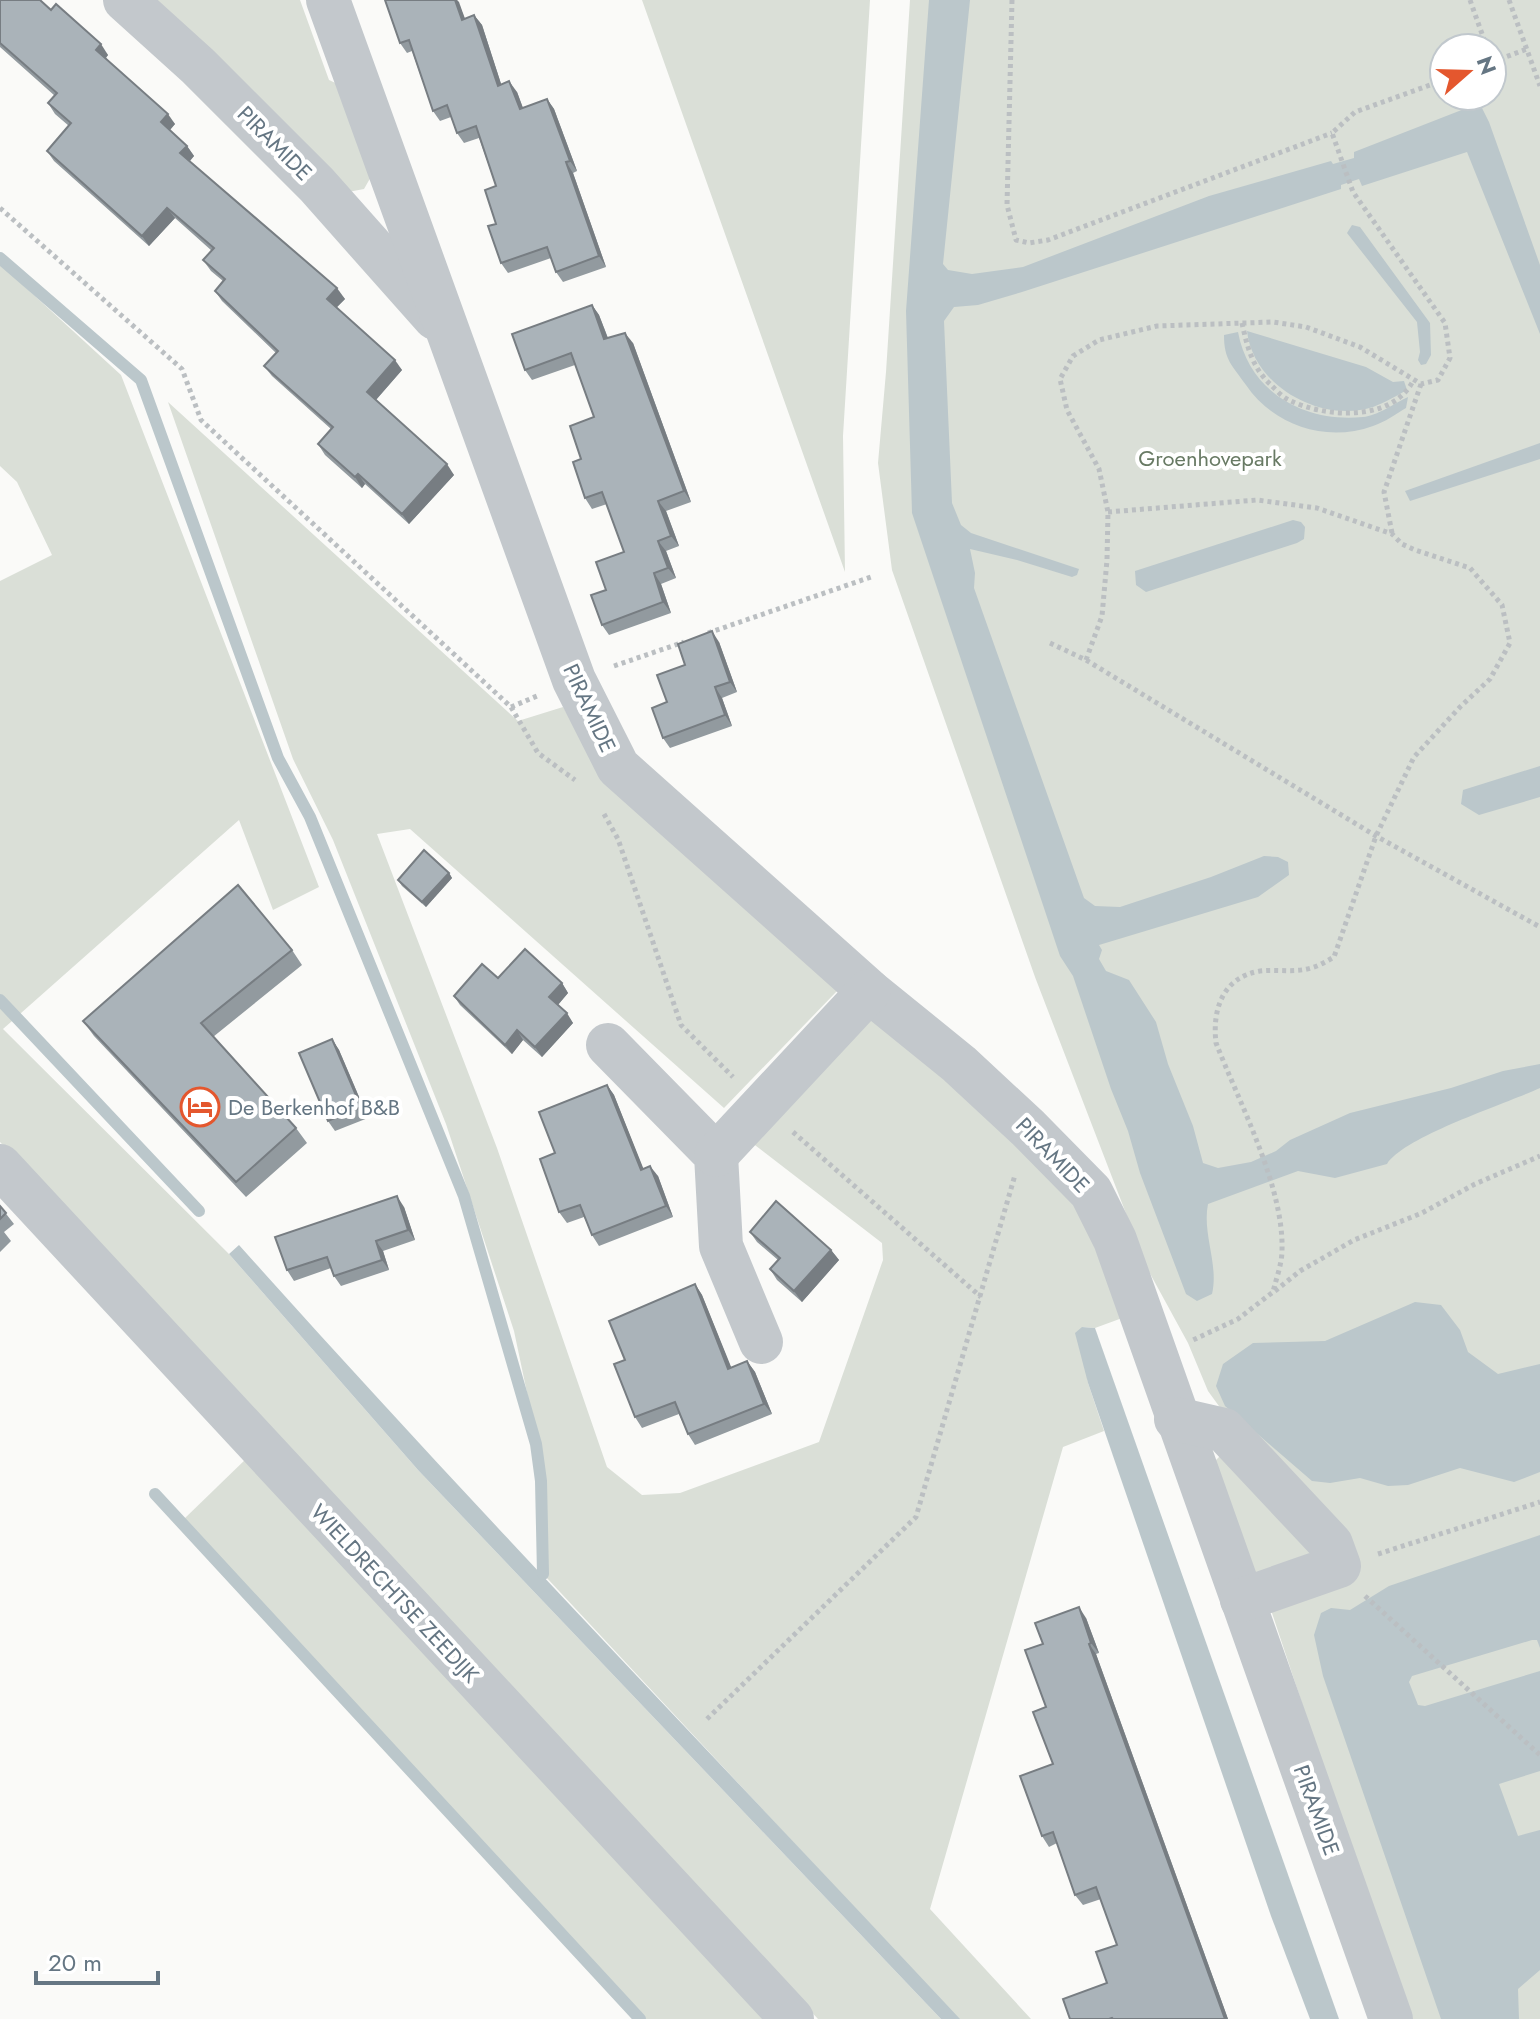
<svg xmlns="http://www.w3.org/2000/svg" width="1540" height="2019" viewBox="0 0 1540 2019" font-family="Jost,sans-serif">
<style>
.green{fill:#dadfd7;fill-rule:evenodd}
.water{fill:#bbc7cb}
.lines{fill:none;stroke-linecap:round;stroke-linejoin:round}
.stream{stroke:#bbc7cb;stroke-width:12}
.path{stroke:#bbbfc2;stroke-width:5;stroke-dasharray:4 4;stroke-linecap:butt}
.minor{stroke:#c3c8cc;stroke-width:44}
.wall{fill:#929a9f}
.shaded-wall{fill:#777d82}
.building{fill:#aab3b9;stroke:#777d82;stroke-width:2}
.labels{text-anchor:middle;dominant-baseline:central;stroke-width:8;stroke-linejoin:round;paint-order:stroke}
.street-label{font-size:22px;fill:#657683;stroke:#fff}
.park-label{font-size:22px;fill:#687a64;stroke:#fff}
.poi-label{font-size:22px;fill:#657683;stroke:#fff;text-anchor:start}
</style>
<rect width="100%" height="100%" fill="#fafaf8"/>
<g class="green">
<polygon points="151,0 300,0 329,80 342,86 372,175 364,189 348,192"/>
<polygon points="642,0 870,0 843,436 845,572"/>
<path d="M 910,0 L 1540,0 L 1540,2019 L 1407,2019 L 1267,1598 L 1341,1574 L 1208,1391 L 1188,1343 L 1147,1268 L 1035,977 L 892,570 L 878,463 L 886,372 ZM 1444,48 L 1492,48 L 1492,96 L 1444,96 Z"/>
<polygon points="0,264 121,375 319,887 273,910 239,820 3,1029 229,1254 418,1470 941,2019 818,2019 195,1347 0,1142 0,581 52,555 17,482 0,466"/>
<polygon points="168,402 518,721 563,707 609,784 837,991 724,1108 410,829 377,834 497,1148 607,1467 642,1495 680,1493 819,1442 883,1260 882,1243 747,1139 858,1014 892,1030 1073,1197 1125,1317 1095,1328 1082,1327 1088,1383 1104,1431 1063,1447 930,1909 1031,2019 958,2019 546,1577 545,1478 514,1331 446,1124 333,840 293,759"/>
<polygon points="1224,1452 1314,1552 1255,1575 1215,1461"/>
<polygon points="249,1456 773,2019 640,2019 184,1519"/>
</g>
<g class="water">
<path d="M 929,0 L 970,0 L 943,264 L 948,270 L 972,274 L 1023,267 L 1209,196 L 1331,161 L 1333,164 L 1354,158 L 1354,152 L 1477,104 L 1482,108 L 1489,122 L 1540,265 L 1540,334 L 1467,152 L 1362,186 L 1359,179 L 1341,185 L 1341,189 L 1022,292 L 978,305 L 954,307 L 944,321 L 952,503 L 961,525 L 971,533 L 1079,569 L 1077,575 L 1072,577 L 1017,560 L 970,549 L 975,573 L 974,588 L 1084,898 L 1095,906 L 1120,907 L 1211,877 L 1264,856 L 1278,857 L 1288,862 L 1289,875 L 1258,897 L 1099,945 L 1102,950 L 1099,959 L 1106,971 L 1129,980 L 1156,1022 L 1168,1064 L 1193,1126 L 1203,1163 L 1218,1168 L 1251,1162 L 1276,1151 L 1290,1140 L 1350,1113 L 1451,1088 L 1503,1071 L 1540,1064 L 1540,1088 C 1506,1104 1405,1136 1387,1164 L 1335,1178 L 1298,1171 L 1208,1204 C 1202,1234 1219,1264 1212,1294 L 1197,1301 L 1186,1294 L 1140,1173 L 1128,1131 L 1111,1089 L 1073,976 L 1060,956 L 912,513 L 906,311 Z"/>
<polygon points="1352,225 1360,227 1430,323 1431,355 1426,364 1421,365 1418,360 1420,352 1417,322 1347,233"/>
<path d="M 1247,331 L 1366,367 L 1393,382 L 1404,381 L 1407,390 C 1396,396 1384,403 1373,407 C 1321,424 1253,386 1247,331 Z"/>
<path d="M 1238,332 C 1249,392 1304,423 1363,417 C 1377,416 1395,403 1408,397 L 1406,408 C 1396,414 1385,422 1373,426 C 1326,443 1274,426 1246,385 C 1232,365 1224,360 1224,335 Z"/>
<polygon points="1540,443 1540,459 1410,501 1405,491"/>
<polygon points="1293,520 1301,522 1305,527 1304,539 1297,543 1146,592 1136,585 1135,571"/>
<polygon points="1540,766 1540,797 1479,815 1461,804 1463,790"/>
<path d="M 239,1245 C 474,1508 719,1761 960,2019 L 941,2019 L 418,1470 L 229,1254 Z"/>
<polygon points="1415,1302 1441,1305 1460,1330 1468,1352 1498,1374 1540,1364 1540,1472 1514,1482 1460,1468 1408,1485 1388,1486 1360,1478 1330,1483 1312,1481 1225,1406 1216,1386 1223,1364 1253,1343 1325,1341"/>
<polygon points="1082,1327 1095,1328 1339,2019 1310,2019 1271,1916 1088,1383 1075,1333"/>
<polygon points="1540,1535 1540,1648 1537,1640 1532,1640 1412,1676 1409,1682 1418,1705 1425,1706 1540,1671 1540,1771 1499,1784 1518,1836 1540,1830 1540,1970 1518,1989 1519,2019 1441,2019 1323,1676 1314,1635 1321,1613 1331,1608 1350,1610 1389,1586"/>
</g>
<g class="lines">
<g class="stream">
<polyline points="0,258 141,380 278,758 310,817 464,1196 536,1444 541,1481 543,1574"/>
<polyline points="0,1000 199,1211"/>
<polyline points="155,1494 640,2019"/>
</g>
<g class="path">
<polyline points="1012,0 1007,205 1016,240 1029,243 1048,240 1332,133"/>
<polyline points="1470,0 1487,48"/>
<polyline points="1509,0 1540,86"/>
<polyline points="1492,62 1527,49"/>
<polyline points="0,208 182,369 201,420 511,707 538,753 575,780"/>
<path d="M 1242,323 C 1247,346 1252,367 1270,384 C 1275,389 1282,397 1289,400 C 1325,418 1392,422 1413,381"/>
<path d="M 1108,512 L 1257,500 L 1317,508 L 1392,534 L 1402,544 L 1415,550 L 1470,568 L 1502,605 L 1510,643 L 1490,679 L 1460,707 L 1414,757 L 1376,836 L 1334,957 C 1327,961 1319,966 1311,968 C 1294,973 1277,969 1260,971 C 1223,977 1212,1009 1216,1043 C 1239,1102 1284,1187 1282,1250 C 1282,1264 1276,1279 1273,1292 L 1238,1319 L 1193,1340"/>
<polyline points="1392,533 1384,492 1421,384"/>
<polyline points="708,633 874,576"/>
<polyline points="1050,643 1086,660 1376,836 1540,927"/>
<polyline points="1086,660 1102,616 1107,560 1108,512 1099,469 1067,410 1060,379 1073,356 1099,340 1157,326 1273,322 1306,327 1360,347 1421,384 1438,380 1450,358 1445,323 1353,192 1332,133 1355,112 1444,80"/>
<polyline points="614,666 684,642"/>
<polyline points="511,707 537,696"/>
<polyline points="604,814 618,839 681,1025 733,1077"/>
<polyline points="793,1132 981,1297"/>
<polyline points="1275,1291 1300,1271 1354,1240 1422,1213 1475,1184 1540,1156"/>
<polyline points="1378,1554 1540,1502"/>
<polyline points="1365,1596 1540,1755"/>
<polyline points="707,1719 916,1517 1015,1175"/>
</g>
<g class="minor">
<polyline points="125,0 198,66 317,185 435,318"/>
<polyline points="328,0 574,680 618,767 869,991 959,1064 1028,1128 1091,1192 1115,1240 1391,2019"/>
<polyline points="608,1045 716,1155 721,1246 761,1342"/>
<polyline points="716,1155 869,991"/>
<polyline points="0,1166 792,2019"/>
<polyline points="1176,1419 1224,1430 1331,1544 1339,1566 1242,1600"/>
</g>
</g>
<g class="wall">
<polygon points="0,0 51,10 108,55 106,58 175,124 170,130 187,146 194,156 190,161 345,299 336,308 402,370 376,400 454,475 409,524 365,484 362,488 325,455 318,444 331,429 272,376 264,366 276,353 222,301 215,291 223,281 211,271 203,260 212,251 175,218 149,246 54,161 47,151 69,126 55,114 48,103 55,96 0,47"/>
<polygon points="385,0 457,0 465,19 474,15 482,25 501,84 517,92 523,108 547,99 554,109 577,171 573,173 606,267 563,282 556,272 551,258 508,273 501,263 496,224 496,186 479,138 464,143 457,133 451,117 440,121 433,111 412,51 407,53 400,43"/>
<polygon points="592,305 599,315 608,338 633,343 691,502 666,511 679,546 666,551 676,578 661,584 671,613 609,635 602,625 606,590 624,552 607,504 592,509 585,498 581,459 594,417 575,365 532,380 525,370"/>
<polygon points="719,642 737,692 722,698 732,726 670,748 663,738 667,702 685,665"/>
<polygon points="449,873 452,878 426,907 402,886 398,880"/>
<polygon points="292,950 302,965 213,1037 296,1128 307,1143 246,1197 94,1036 83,1021"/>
<polygon points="498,978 562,983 568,993 558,1005 573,1023 542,1057 523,1040 512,1054 460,1005 454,996"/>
<polygon points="332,1039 339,1050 368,1118 335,1131 328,1121"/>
<polygon points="607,1085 614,1095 643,1169 658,1176 673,1217 599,1246 592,1235 584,1217 567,1223 559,1212 555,1153"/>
<polygon points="0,1206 14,1224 4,1232 11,1241 0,1252"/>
<polygon points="404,1207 415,1240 383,1251 389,1270 341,1286 334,1276 331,1268 294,1281 287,1270"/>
<polygon points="750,1232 831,1250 839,1260 802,1302 777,1280 770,1269 778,1260 757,1242"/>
<polygon points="695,1284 702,1295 731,1368 747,1361 755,1372 772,1414 695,1445 688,1434 679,1414 642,1428 635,1417 625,1360"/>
<polygon points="1086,1618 1099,1653 1096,1654 1228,2019 1070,2019 1107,1983 1117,1945 1101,1899 1083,1905 1075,1895 1057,1843 1049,1847 1042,1836 1053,1764 1046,1707 1043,1644"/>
</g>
<g class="shaded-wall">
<polygon points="455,0 457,0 459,2 469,30 462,20"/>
<polygon points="474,15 482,25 505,96 498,86"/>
<polygon points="101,44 108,55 104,60 96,50"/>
<polygon points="509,81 517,92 527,119 520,109"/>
<polygon points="547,99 554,109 577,171 570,161"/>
<polygon points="168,114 175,124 168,132 161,122"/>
<polygon points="187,146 194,156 187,164 180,153"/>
<polygon points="566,162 573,173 606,267 599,256"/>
<polygon points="167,208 175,218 149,246 142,236"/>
<polygon points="337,288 345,299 334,310 327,299"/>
<polygon points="592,305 599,315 612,349 604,339"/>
<polygon points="625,333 633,343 691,502 684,491"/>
<polygon points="395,360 402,370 374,402 367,392"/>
<polygon points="447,464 454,475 409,524 402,514"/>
<polygon points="358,474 365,484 362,488 355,477"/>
<polygon points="658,501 666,511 679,546 671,536"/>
<polygon points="658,541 666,551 676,578 668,568"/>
<polygon points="654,573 661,584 671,613 663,602"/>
<polygon points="712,631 719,642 737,692 730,682"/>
<polygon points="715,687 722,698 732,726 725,715"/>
<polygon points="449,873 452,878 426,907 422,902"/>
<polygon points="562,983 568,993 556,1007 549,997"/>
<polygon points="567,1013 573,1023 542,1057 535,1047"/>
<polygon points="517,1030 523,1040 512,1054 505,1045"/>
<polygon points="332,1039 339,1050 368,1118 361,1107"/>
<polygon points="607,1085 614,1095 648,1180 641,1170"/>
<polygon points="650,1166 658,1176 673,1217 666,1206"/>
<polygon points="397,1196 404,1207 415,1240 408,1230"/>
<polygon points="376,1241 383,1251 389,1270 382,1260"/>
<polygon points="831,1250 839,1260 802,1302 794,1291"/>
<polygon points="695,1284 702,1295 736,1379 728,1369"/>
<polygon points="747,1361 755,1372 772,1414 764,1404"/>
<polygon points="1079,1607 1086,1618 1099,1653 1091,1643"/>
<polygon points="1089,1644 1096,1654 1228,2019 1225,2019"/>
</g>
<g class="building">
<polygon points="0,0 40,0 51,10 56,4 101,44 96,50 168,114 161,122 187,146 180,153 337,288 327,299 395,360 367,392 447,464 402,514 358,474 355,477 318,444 333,427 264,366 278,351 215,291 225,279 203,260 214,248 167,208 142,236 47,151 71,123 48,103 57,93 0,43"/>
<polygon points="385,0 455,0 462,20 474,15 498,86 509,81 520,109 547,99 570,161 566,162 599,256 556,272 547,247 501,263 488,226 496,224 485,190 496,186 476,126 457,133 447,105 433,111 409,40 400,43"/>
<polygon points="592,305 604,339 625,333 684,491 658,501 671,536 658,541 668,568 654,573 663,602 602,625 591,595 606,590 596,562 624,552 602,492 585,498 573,462 581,459 570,426 594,417 571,353 525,370 512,334"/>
<polygon points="712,631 730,682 715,687 725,715 663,738 652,708 667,702 657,675 685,665 678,644"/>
<polygon points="424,850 449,873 422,902 398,880"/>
<polygon points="238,885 292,950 201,1023 296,1128 236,1182 83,1021"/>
<polygon points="525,949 562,983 549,997 567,1013 535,1047 517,1030 505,1045 454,996 482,964 498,978"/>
<polygon points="332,1039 361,1107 328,1121 299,1053"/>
<polygon points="607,1085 641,1170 650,1166 666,1206 592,1235 580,1205 559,1212 540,1159 555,1153 539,1112"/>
<polygon points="397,1196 408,1230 376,1241 382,1260 334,1276 327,1257 287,1270 275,1237"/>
<polygon points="776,1201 831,1250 794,1291 770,1269 780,1258 750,1232"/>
<polygon points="0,1206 6,1213 0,1219"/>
<polygon points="695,1284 728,1369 747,1361 764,1404 688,1434 675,1402 635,1417 614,1364 625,1360 609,1321"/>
<polygon points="1079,1607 1091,1643 1089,1644 1225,2019 1113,2019 1112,2018 1109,2019 1070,2019 1063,1999 1107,1983 1096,1952 1117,1945 1096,1887 1075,1895 1053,1832 1042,1836 1020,1776 1053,1764 1033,1712 1046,1707 1025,1650 1043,1644 1035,1623"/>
</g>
<defs>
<g id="hotel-ring" transform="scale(2)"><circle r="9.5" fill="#fff" stroke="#e4572e" stroke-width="1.5"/><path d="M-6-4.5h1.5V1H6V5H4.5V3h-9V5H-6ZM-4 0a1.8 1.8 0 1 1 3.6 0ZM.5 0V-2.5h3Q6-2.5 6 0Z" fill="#e4572e"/></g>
</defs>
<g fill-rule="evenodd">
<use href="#hotel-ring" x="200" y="1107"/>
</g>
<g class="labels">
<g class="street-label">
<text transform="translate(275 143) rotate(45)">PIRAMIDE</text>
<text transform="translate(590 708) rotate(65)">PIRAMIDE</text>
<text transform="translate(1053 1155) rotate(46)">PIRAMIDE</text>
<text transform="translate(395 1593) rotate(47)">WIELDRECHTSE ZEEDIJK</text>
<text transform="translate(1317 1810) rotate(70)">PIRAMIDE</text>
</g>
<g class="park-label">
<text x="1210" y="458">Groenhovepark</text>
</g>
<g class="poi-label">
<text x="228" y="1107">De Berkenhof B&amp;B</text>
</g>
</g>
<g transform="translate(1468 72) rotate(70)"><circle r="38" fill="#ffffff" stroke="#c1c8cd" stroke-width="2"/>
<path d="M0-6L14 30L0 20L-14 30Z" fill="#e4572e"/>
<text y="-12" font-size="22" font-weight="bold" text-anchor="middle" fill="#657683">N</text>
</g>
<path d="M36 1971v12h122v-12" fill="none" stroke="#657683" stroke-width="4"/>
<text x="48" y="1971" font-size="24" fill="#657683" stroke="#ffffff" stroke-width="6" paint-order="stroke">20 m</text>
</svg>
